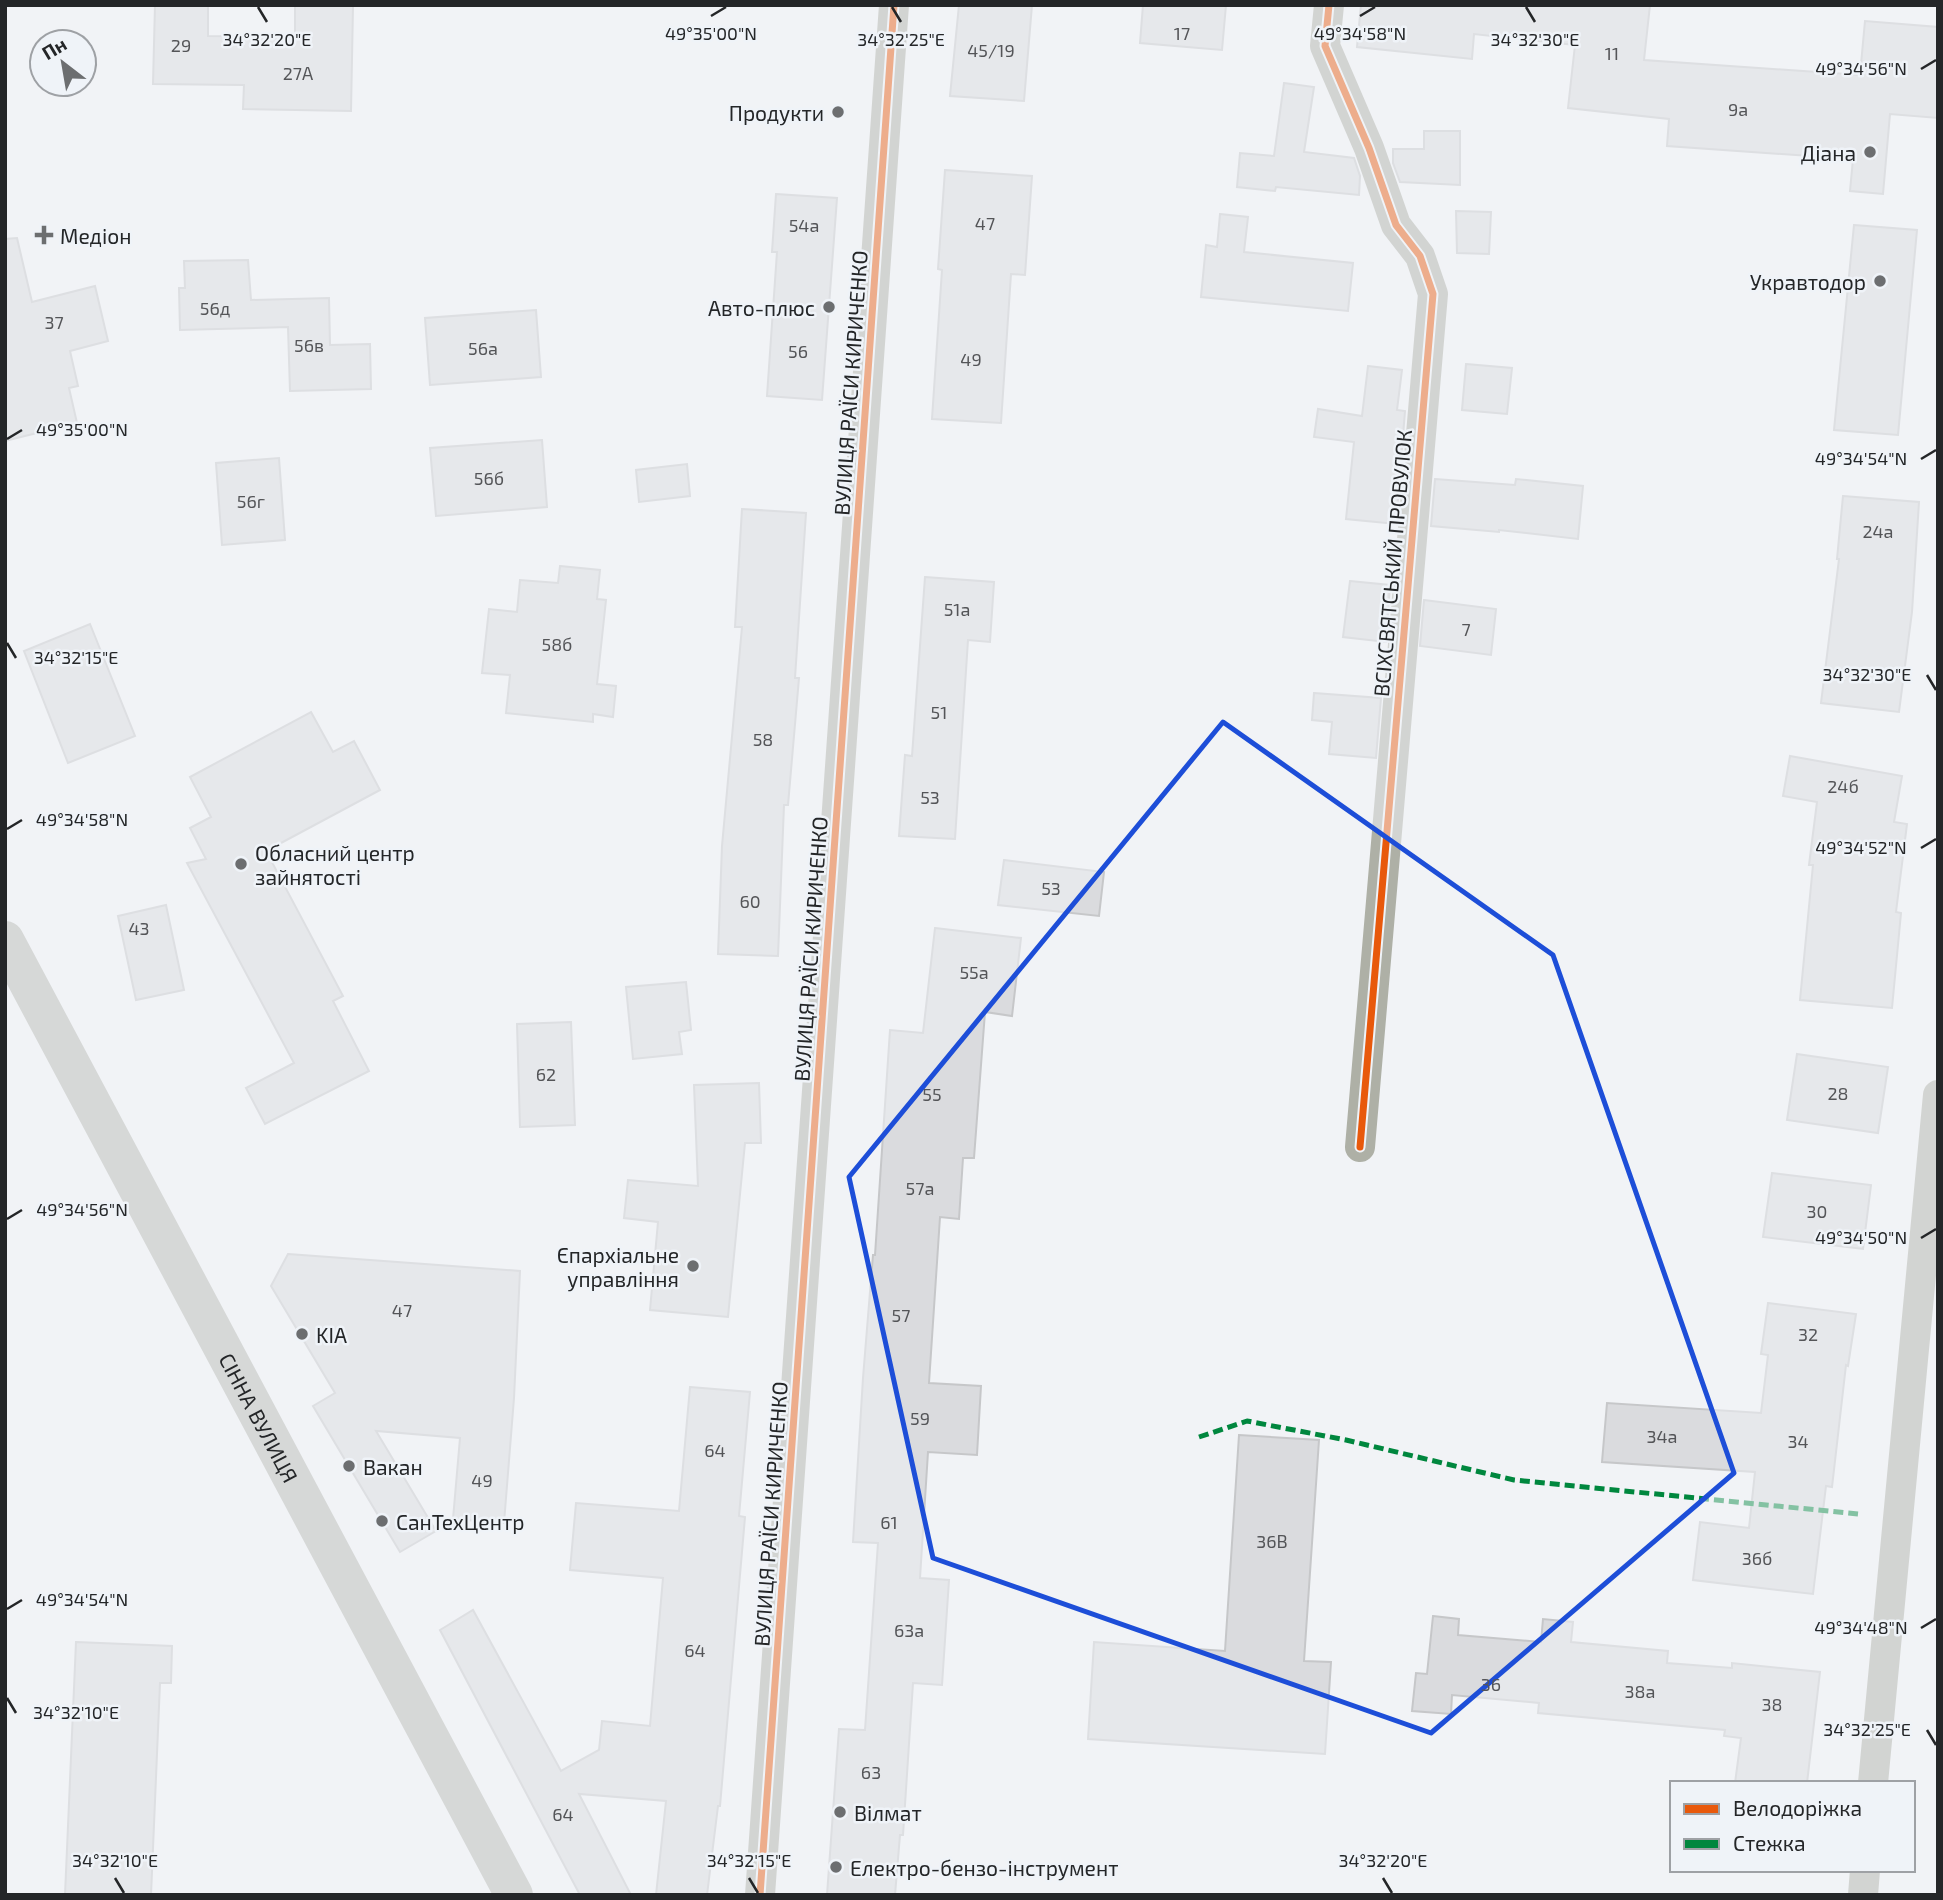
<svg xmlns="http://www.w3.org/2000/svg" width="1943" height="1900" viewBox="0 0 1943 1900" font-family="'Exo 2',sans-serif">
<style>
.building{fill:#dadbde;stroke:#c6c7c9;stroke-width:2}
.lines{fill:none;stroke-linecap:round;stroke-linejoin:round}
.street{stroke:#aeb0a6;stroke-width:30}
.secondary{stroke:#b6b8b1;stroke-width:38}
.quiet{stroke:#00873e;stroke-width:5;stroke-dasharray:10 5;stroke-linecap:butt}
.cycleway-casing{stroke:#eff3f8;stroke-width:11}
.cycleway{stroke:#e8590c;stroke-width:7}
.marked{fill:none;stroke:#1d4ed8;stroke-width:5;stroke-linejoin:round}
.ticks{fill:none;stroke:#242628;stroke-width:2.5}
.poi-dot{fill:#6c6e70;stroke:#eff3f8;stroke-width:2.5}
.labels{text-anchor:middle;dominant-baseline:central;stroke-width:5;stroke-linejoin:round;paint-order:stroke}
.number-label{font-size:18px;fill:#545558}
.poi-label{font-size:21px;fill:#242628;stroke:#eff3f8;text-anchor:start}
.street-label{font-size:21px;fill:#242628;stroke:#eff3f8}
.ticks-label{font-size:18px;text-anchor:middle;fill:#242628;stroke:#eff3f8;stroke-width:5;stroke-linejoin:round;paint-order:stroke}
</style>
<rect width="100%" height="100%" fill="#f1f3f6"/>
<g class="building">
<polygon points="155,5 208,5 208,36 295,37 295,6 353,6 351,111 243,109 244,85 153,84"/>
<polygon points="959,5 1032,5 1024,101 950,96"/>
<polygon points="1143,5 1226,5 1222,50 1140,43"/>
<polygon points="1361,5 1650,5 1644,60 1860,75 1865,21 1938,27 1938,118 1890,114 1883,194 1850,191 1853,159 1667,146 1669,119 1568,108 1575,45 1474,34 1472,59 1357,47"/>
<polygon points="1284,83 1314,87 1304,152 1354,158 1360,176 1359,195 1276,187 1275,191 1237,187 1240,153 1274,156"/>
<polygon points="1424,131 1460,131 1460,185 1400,182 1393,163 1393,149 1424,149"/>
<polygon points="945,170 1032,176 1025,275 1011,274 1001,423 932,419 942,270 938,269"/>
<polygon points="776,194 837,198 822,400 767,396 777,252 772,252"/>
<polygon points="1456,211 1491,212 1489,254 1457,253"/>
<polygon points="1220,214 1248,217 1244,252 1353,263 1348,311 1201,297 1206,245 1217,247"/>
<polygon points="1854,225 1917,230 1898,435 1834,430"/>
<polygon points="17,238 32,302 95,286 108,341 70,351 78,386 69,388 77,423 5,441 5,239"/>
<polygon points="248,260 251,300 329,298 330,345 370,344 371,389 290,391 288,327 180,330 179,288 185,288 184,261"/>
<polygon points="536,310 541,377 430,385 425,318"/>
<polygon points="1466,364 1512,368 1507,414 1462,410"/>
<polygon points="1368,366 1402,370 1397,410 1405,411 1396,524 1346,519 1354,442 1314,437 1318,409 1362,416"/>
<polygon points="542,440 547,507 436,516 430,448"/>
<polygon points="279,458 285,540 222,545 216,463"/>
<polygon points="687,464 690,496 639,502 636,470"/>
<polygon points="1435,479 1515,485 1516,479 1583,486 1578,539 1499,530 1499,532 1431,526"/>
<polygon points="1843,496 1919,502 1912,612 1899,712 1821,703 1839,559 1837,559"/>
<polygon points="742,509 806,513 795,678 799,678 788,805 784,805 778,956 718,954 722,846 742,627 735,627"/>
<polygon points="560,566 600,570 597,599 606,600 597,684 616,686 613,717 593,714 593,722 506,713 510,675 482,673 489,609 517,612 520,580 558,583"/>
<polygon points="925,577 994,582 990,642 968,640 955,839 899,836 905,755 912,756"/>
<polygon points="1350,581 1390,585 1386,642 1343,637"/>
<polygon points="1424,600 1496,609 1491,655 1420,646"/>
<polygon points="90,624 135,736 68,763 24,651"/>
<polygon points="1314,693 1381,698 1376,758 1329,754 1332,722 1312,720"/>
<polygon points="311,712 333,752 354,741 380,790 266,851 343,996 333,1001 369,1071 265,1124 246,1088 294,1063 187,863 206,859 190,828 211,817 190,777"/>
<polygon points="1790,756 1902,776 1894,822 1907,824 1896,912 1901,913 1892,1008 1800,1000 1813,865 1809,865 1817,802 1783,796"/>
<polygon points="1004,860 1104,872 1099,916 998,905"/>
<polygon points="166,905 184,990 136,1000 118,916"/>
<polygon points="935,928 1021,938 1012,1016 985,1012 974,1158 963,1158 959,1219 940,1217 929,1383 981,1386 977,1455 928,1452 920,1578 949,1580 942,1685 913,1683 903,1835 900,1835 895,1895 827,1895 839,1729 865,1730 878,1543 853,1542 863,1378 873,1255 875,1255 890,1030 923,1033"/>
<polygon points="686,982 691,1030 679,1032 682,1054 633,1059 626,987"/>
<polygon points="571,1022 575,1125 520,1127 517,1024"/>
<polygon points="1797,1054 1888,1067 1878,1133 1787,1120"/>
<polygon points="759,1083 761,1143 745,1143 728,1317 650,1310 658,1222 624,1218 628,1180 698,1186 694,1085"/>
<polygon points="1772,1173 1871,1185 1863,1249 1763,1237"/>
<polygon points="288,1254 520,1271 514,1398 504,1523 453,1519 460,1438 376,1431 436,1531 400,1552 313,1406 335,1393 271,1286"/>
<polygon points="1768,1303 1856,1314 1848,1366 1846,1365 1832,1487 1826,1486 1813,1594 1693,1580 1700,1522 1749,1528 1755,1472 1602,1462 1607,1403 1761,1413 1768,1355 1761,1354"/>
<polygon points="690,1387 750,1392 739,1516 745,1517 720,1806 718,1806 707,1895 656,1895 666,1801 579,1794 631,1895 580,1895 440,1630 473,1610 561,1771 599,1750 602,1721 650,1726 663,1578 570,1570 576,1503 679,1511"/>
<polygon points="1239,1435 1319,1440 1304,1661 1331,1662 1325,1754 1088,1739 1094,1642 1225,1651"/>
<polygon points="1433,1616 1459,1619 1458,1635 1541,1642 1543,1619 1573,1622 1571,1642 1668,1651 1667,1663 1732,1668 1732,1663 1820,1672 1807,1783 1735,1783 1741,1738 1724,1736 1725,1730 1538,1713 1539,1703 1452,1695 1451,1714 1412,1711 1416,1673 1427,1674"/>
<polygon points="76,1642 172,1646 171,1683 160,1683 151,1895 65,1895"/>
</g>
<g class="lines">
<g class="street">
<polyline points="1329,5 1325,46 1369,148 1396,225 1420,256 1433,294 1360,1147"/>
<polyline points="1873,1783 1938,1095"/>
<polyline points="760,1895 894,5"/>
<polyline points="1863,1895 1865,1870"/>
</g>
<path class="secondary" id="s1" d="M 5,940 L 514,1895"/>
<polyline class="quiet" points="1199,1437 1247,1421 1346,1440 1514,1480 1858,1514"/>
<g class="cycleway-casing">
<g id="cycleway">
<polyline points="1329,5 1325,46 1369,148 1396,225 1420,256 1433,294 1360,1147"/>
<polyline points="760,1895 894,5"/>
</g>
</g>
<use href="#cycleway" class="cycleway"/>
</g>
<path d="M0 0H1943V1900H0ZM 1223,722 L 1553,955 L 1734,1473 L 1431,1733 L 933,1558 L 849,1177 Z" fill="#f1f3f6" fill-opacity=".55" fill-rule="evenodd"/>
<path class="marked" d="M 1223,722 L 1553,955 L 1734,1473 L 1431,1733 L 933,1558 L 849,1177 Z"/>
<path class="ticks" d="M 258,7 L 267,22M 892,7 L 901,22M 1526,7 L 1535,22M 711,16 L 726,7M 1360,16 L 1375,7M 1921,69 L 1936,60M 7,439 L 22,430M 1921,459 L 1936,450M 7,643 L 16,658M 1927,675 L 1936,690M 7,829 L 22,820M 1921,848 L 1936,839M 7,1219 L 22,1210M 1921,1238 L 1936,1229M 7,1609 L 22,1600M 1921,1628 L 1936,1619M 7,1698 L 16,1713M 1927,1730 L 1936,1745M 115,1878 L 124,1893M 749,1878 L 758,1893M 1383,1878 L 1392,1893"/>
<g class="poi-dot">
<circle cx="838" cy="112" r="7"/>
<circle cx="1870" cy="152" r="7"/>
<path d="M40.5 224.5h7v7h7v7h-7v7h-7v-7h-7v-7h7z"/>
<circle cx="1880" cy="281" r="7"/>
<circle cx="829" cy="307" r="7"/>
<circle cx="241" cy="864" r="7"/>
<circle cx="693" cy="1266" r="7"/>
<circle cx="302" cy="1334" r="7"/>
<circle cx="349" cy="1466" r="7"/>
<circle cx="382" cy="1521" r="7"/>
<circle cx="840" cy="1812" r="7"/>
<circle cx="836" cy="1867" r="7"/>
</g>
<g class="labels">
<g class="number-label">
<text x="1182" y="33">17</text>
<text x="181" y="45">29</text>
<text x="991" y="50">45/19</text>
<text x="1612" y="53">11</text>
<text x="298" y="73">27А</text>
<text x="1738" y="109">9а</text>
<text x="985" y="223">47</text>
<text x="804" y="225">54а</text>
<text x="215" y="308">56д</text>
<text x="54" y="322">37</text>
<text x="309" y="345">56в</text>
<text x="483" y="348">56а</text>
<text x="798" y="351">56</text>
<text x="971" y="359">49</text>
<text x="489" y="478">56б</text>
<text x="251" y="501">56г</text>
<text x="1878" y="531">24а</text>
<text x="957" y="609">51а</text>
<text x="1466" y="629">7</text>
<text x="557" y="644">58б</text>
<text x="939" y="712">51</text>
<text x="763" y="739">58</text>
<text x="1843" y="786">24б</text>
<text x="930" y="797">53</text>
<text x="1051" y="888">53</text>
<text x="750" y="901">60</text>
<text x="139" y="928">43</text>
<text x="974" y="972">55а</text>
<text x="546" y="1074">62</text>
<text x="1838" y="1093">28</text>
<text x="932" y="1094">55</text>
<text x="920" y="1188">57а</text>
<text x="1817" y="1211">30</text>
<text x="402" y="1310">47</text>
<text x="901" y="1315">57</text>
<text x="1808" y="1334">32</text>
<text x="920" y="1418">59</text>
<text x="1662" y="1436">34а</text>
<text x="1798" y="1441">34</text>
<text x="715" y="1450">64</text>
<text x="482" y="1480">49</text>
<text x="889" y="1522">61</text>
<text x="1272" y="1541">36В</text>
<text x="1757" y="1558">36б</text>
<text x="909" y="1630">63а</text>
<text x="695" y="1650">64</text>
<text x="1491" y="1684">36</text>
<text x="1640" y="1691">38а</text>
<text x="1772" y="1704">38</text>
<text x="871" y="1772">63</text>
<text x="563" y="1814">64</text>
</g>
<g class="poi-label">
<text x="824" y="112" text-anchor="end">Продукти</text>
<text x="1856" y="152" text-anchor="end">Діана</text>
<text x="60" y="235">Медіон</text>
<text x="1866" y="281" text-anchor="end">Укравтодор</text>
<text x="815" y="307" text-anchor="end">Авто-плюс</text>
<text x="255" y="852">Обласний центр<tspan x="255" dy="24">зайнятості</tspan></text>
<text x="679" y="1254" text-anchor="end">Єпархіальне<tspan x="679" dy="24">управління</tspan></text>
<text x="316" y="1334">KIA</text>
<text x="363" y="1466">Вакан</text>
<text x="396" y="1521">СанТехЦентр</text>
<text x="854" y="1812">Вілмат</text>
<text x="850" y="1867">Електро-бензо-інструмент</text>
</g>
<g class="street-label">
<text transform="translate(850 383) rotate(-86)">ВУЛИЦЯ РАЇСИ КИРИЧЕНКО</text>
<text transform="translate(1392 563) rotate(-85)">ВСІХСВЯТСЬКИЙ ПРОВУЛОК</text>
<text transform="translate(810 949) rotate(-86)">ВУЛИЦЯ РАЇСИ КИРИЧЕНКО</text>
<text stroke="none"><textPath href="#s1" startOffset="541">СІННА ВУЛИЦЯ</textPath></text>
<text transform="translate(770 1514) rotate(-86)">ВУЛИЦЯ РАЇСИ КИРИЧЕНКО</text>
</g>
</g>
<g class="ticks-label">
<text x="711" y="40">49°35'00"N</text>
<text x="1360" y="40">49°34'58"N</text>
<text x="1535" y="46">34°32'30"E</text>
<text x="267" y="46">34°32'20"E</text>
<text x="901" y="46">34°32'25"E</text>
<text x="1861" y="75">49°34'56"N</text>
<text x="82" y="436">49°35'00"N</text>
<text x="1861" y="465">49°34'54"N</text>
<text x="76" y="664">34°32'15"E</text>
<text x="1867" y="681">34°32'30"E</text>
<text x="82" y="826">49°34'58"N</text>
<text x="1861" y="854">49°34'52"N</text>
<text x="82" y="1216">49°34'56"N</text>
<text x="1861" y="1244">49°34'50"N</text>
<text x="82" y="1606">49°34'54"N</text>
<text x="1861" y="1634">49°34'48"N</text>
<text x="76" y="1719">34°32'10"E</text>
<text x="1867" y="1736">34°32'25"E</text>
<text x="115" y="1867">34°32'10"E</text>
<text x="749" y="1867">34°32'15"E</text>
<text x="1383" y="1867">34°32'20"E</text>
</g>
<rect width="1943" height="1900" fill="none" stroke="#242628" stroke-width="14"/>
<rect x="1670" y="1781" width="245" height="91" fill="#eff3f8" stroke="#9ea1a5" stroke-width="2"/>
<rect x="1684" y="1804" width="35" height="10" fill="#e8590c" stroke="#9ea1a5" stroke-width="2"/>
<text x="1733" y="1816" font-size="21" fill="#242628">Велодоріжка</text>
<rect x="1684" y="1839" width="35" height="10" fill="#00873e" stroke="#9ea1a5" stroke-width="2"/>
<text x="1733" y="1851" font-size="21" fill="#242628">Стежка</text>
<g transform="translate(63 63) rotate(329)"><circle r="33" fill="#eff3f8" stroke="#9ea1a5" stroke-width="2"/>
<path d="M0-5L12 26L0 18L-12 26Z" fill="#6c6e70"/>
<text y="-10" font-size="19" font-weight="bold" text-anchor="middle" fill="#242628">Пн</text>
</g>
</svg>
